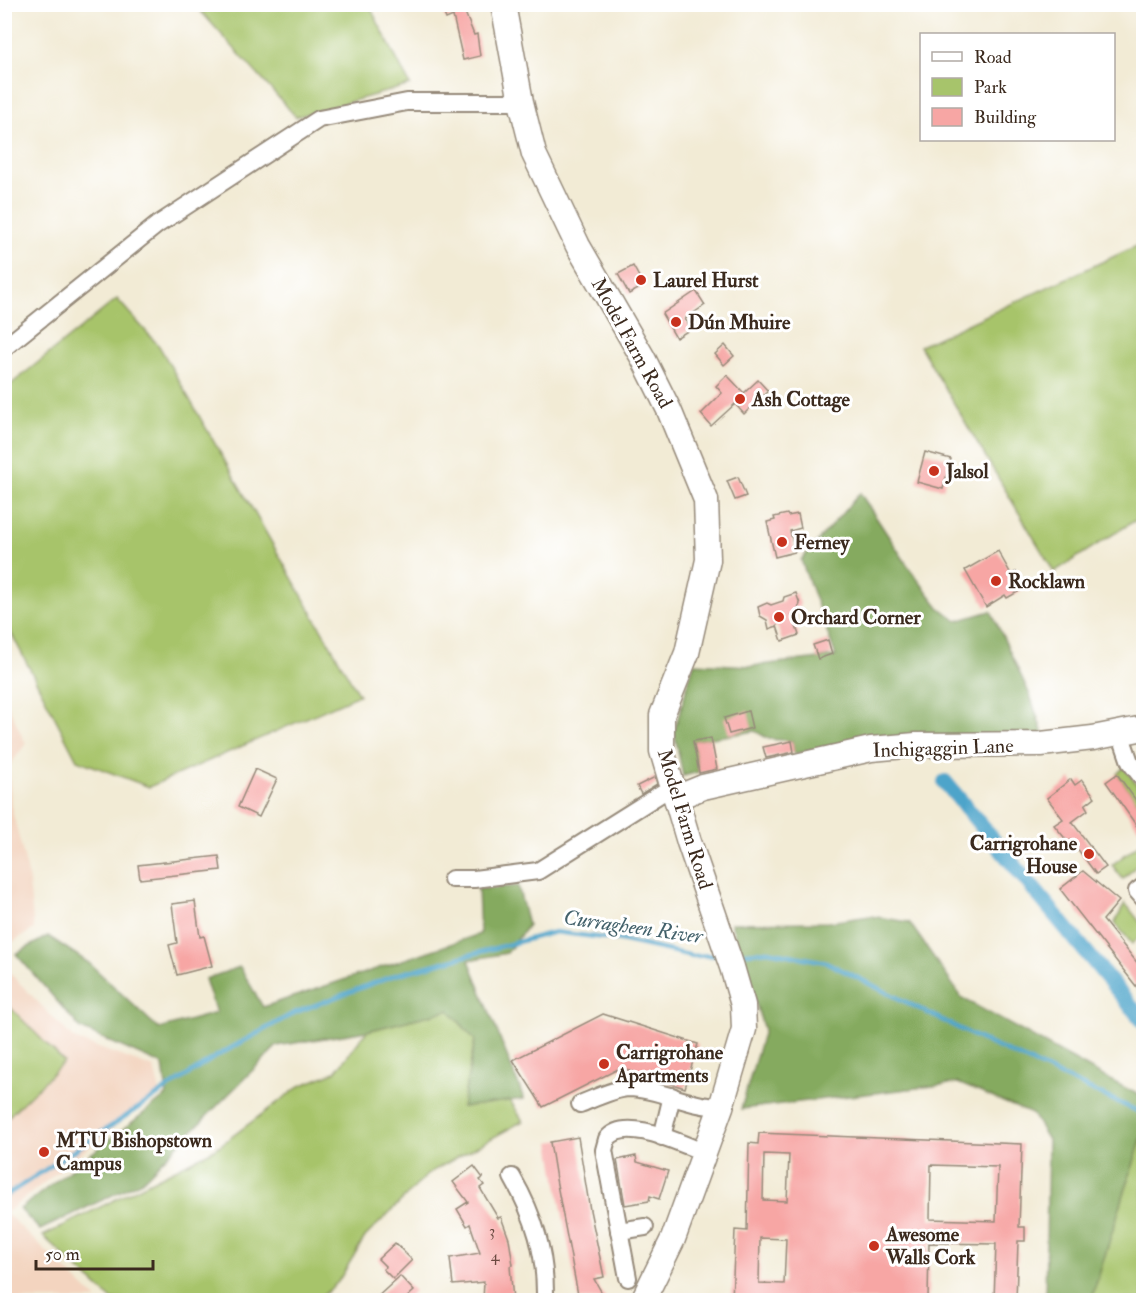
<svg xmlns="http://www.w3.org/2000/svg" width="1148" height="1305" viewBox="0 0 1148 1305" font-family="'IM FELL Double Pica',serif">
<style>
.built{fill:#f3d4bf}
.green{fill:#a7c46b;stroke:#717744;stroke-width:1.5}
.forest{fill:#85aa5f;stroke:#606a3e;stroke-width:1.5}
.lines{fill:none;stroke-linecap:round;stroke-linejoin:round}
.stream{stroke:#4da4ca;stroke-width:4.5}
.canal{stroke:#4da4ca;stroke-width:16}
.building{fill:#f7a6a4;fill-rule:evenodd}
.street-casing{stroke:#968a7a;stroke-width:20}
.secondary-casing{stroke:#968a7a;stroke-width:27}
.street{stroke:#fff;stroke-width:16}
.secondary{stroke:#fff;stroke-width:24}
.poi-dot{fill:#c8321e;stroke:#fff;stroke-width:2}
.labels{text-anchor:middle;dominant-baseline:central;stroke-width:6;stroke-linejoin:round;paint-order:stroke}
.number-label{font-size:16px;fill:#6a4940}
.poi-label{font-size:20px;font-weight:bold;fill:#3b2a1e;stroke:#fff;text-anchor:start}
.street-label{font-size:20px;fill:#3b2a1e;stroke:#fff}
.water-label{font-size:21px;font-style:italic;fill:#43616b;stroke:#fff}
</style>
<rect width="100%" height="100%" fill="#fff"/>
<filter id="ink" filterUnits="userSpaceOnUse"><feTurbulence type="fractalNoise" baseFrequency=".0167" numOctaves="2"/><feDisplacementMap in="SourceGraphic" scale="12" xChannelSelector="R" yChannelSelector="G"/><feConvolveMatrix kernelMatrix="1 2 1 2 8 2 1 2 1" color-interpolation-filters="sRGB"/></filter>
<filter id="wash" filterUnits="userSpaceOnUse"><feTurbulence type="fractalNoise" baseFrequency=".008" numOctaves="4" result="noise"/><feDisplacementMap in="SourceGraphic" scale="24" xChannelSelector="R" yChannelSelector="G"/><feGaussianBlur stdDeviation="1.35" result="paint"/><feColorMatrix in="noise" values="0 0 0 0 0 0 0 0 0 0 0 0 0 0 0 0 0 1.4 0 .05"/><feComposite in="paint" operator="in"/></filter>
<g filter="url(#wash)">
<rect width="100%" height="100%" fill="#f2ebd5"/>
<g class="built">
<polygon points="5,699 26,744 9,766 11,806 28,873 34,929 8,945 5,953"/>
<polygon points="4,967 74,1039 154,1068 160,1091 6,1213 97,1300 5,1300"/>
</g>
<g class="green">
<polygon points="195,5 369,5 410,85 296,117"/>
<polygon points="1143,243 1143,520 1134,521 1054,572 920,346"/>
<polygon points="117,299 159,346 359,695 149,787 77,760 5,621 5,389"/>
<polygon points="1124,767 1143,793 1143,810 1117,774"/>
<polygon points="1143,841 1143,870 1138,864 1123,879 1112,865"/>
<polygon points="1125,903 1143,926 1143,934 1132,944 1115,923"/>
<polygon points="5,1002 64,1062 5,1120"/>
<polygon points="449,1010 475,1040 462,1107 510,1100 523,1121 429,1173 365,1237 338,1282 318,1300 112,1300 43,1236 215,1149 300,1086 335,1072 367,1031"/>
<polygon points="1143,1133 1143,1300 1087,1300 1093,1294"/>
</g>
<g class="forest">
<polygon points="860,493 912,572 939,607 957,621 991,611 1030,695 1044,737 877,739 844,743 794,754 792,741 769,739 755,731 693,741 699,772 683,776 674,732 694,663 752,666 836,656 801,560"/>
<polygon points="518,886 528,925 507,953 469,960 524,1099 462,1107 475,1040 449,1010 367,1031 277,1046 142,1181 40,1230 20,1209 167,1095 163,1065 81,1029 16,954 48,936 89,963 159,1029 216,1013 205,979 240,967 263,1007 480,934 478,889"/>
<polygon points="870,916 909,922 962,998 1112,1081 1143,1097 1143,1133 1093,1294 1087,1300 1045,1300 1048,1140 1032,1114 958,1083 741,1109 764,1030 731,923 829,922"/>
</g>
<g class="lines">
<g class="stream">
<polyline points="735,954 768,951 826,962 984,1041 1144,1114"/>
<polyline points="4,1197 215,1057 294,1013 395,975 555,932 620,940 693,956 721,955"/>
</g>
<polyline class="canal" points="945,782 1144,1022"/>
</g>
<g id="blocks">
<g class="building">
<polygon points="440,4 477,4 464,10 474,35 477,34 480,56 463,60 453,16 446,19"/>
<polygon points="633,266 644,286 629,294 618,274"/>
<polygon points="696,291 705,305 685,319 691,329 676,338 662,314"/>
<polygon points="725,345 734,356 724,365 715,354"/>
<polygon points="727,375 744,393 758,380 768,391 744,414 735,404 711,426 701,414 722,393 716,386"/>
<polygon points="925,452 951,459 943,489 917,482"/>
<polygon points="738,477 746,496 735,500 727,481"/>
<polygon points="787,514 788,516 798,514 801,528 790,531 795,552 775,557 767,522 775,520 774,517"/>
<polygon points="998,551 1011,574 1016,572 1025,588 1007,598 1005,595 986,607 965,570"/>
<polygon points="796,593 800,604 796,613 792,615 799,635 782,641 777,626 769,629 767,620 760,616 758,607 767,603 771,605 783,601 784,597"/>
<polygon points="828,640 832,654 818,659 813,645"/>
<polygon points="748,711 752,728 729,734 724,718"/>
<polygon points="711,738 717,769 699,773 693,741"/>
<polygon points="792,741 794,752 766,758 763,747"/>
<polygon points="255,769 277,779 259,817 238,807"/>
<polygon points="1117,774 1143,810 1143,835 1106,782"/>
<polygon points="655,777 657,784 641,794 637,786"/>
<polygon points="1071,779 1075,785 1082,780 1095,797 1085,805 1088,810 1072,822 1106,867 1096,874 1071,840 1068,842 1054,825 1063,819 1047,798"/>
<polygon points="219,856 221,870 140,879 138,865"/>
<polygon points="1083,871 1119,901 1103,920 1143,970 1143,995 1060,889"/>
<polygon points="195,901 200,937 204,936 212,966 177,975 169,945 177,943 172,904"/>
<polygon points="603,1014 698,1044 685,1088 620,1068 543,1107 513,1060"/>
<path d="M 759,1133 L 1022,1144 L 1019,1227 L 1025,1227 L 1025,1241 L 1018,1241 L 1016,1300 L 994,1300 L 996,1244 L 929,1243 L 928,1300 L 732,1300 L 735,1230 L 747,1231 L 749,1143 L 758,1144 ZM 764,1154 L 789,1155 L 787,1201 L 763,1200 ZM 931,1165 L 998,1167 L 996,1221 L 930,1219 ZM 760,1238 L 786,1239 L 784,1284 L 759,1283 Z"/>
<polygon points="578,1137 590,1210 604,1277 594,1279 606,1300 579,1300 556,1179 550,1142"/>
<polygon points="636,1156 637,1162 668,1171 659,1199 650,1196 649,1201 625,1205 617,1160"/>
<polygon points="474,1166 483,1178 480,1180 484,1185 480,1188 498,1218 501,1217 509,1239 513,1265 510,1266 513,1300 483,1300 484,1282 453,1285 450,1258 480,1253 470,1224 467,1226 457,1209 468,1202 453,1182"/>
<polygon points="395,1243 412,1260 393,1279 383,1269 386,1267 378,1259"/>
<polygon points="400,1276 414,1291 404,1300 374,1300"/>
</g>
</g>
</g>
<g filter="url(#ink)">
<use href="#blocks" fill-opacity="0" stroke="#968a7a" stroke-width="1.5"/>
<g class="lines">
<g class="street-casing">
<g id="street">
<polyline points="4,348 157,225 319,119 407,102 521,102"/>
<polyline points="1120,733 1130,762 1144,780"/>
<polyline points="452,879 474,879 538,871 673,786"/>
<polyline points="1144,886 1137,891 1144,899"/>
<path d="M 580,1104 C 593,1099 616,1088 629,1088 C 661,1089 690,1107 721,1107"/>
<polyline points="662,1137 672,1096"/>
<path d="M 512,1177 C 535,1217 546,1254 545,1300"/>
<polyline points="619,1231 645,1227"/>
<path d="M 628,1278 L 604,1150 L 607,1139 C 625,1115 681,1144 703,1152"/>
</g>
</g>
<g class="secondary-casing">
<g id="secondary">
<polyline points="503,4 521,102 534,154 578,246 643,358 669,410 706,500 708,560 687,653 662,715 662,751 689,842 732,967 743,1005 744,1029 721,1107 673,1239 643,1300"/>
<polyline points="676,798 703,787 871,749 916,745 1041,744 1093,738 1144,728"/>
</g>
</g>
<use href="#street" class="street"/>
<use href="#secondary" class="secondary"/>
</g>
</g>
<g class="poi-dot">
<circle cx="641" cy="280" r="6"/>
<circle cx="676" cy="322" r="6"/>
<circle cx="740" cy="399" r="6"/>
<circle cx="934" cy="471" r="6"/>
<circle cx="782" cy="542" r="6"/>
<circle cx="996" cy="581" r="6"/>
<circle cx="779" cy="617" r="6"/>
<circle cx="1089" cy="854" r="6"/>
<circle cx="604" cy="1064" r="6"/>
<circle cx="44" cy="1152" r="6"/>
<circle cx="874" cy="1246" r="6"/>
</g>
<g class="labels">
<g class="number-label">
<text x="492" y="1231">3</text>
<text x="495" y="1256">4</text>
</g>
<g class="poi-label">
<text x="653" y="280">Laurel Hurst</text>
<text x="688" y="322">Dún Mhuire</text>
<text x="752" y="399">Ash Cottage</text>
<text x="946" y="471">Jalsol</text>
<text x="794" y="542">Ferney</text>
<text x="1008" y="581">Rocklawn</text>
<text x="791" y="617">Orchard Corner</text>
<text x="1077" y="843" text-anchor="end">Carrigrohane<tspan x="1077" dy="23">House</tspan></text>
<text x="616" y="1052">Carrigrohane<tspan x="616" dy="23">Apartments</tspan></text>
<text x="56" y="1140">MTU Bishopstown<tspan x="56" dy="23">Campus</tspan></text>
<text x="886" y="1234">Awesome<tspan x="886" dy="23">Walls Cork</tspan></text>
</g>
<g class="street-label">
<text transform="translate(632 343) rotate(61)">Model Farm Road</text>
<text transform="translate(943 748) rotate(-2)">Inchigaggin Lane</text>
<text transform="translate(685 819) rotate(73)">Model Farm Road</text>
</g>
<g class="water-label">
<text transform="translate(633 927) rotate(8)">Curragheen River</text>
</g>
</g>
<rect width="1148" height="1305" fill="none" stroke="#fff" stroke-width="24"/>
<rect x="920" y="33" width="195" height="108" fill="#ffffff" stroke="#b1aaa5" stroke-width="1.5"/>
<rect x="932" y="52" width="30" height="9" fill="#ffffff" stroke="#b1aaa5" stroke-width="1.5"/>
<text x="974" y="63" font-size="18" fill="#3b2a1e">Road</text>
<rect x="932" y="78" width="30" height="18" fill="#a7c46b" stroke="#b1aaa5" stroke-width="1.5"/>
<text x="974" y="93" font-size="18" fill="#3b2a1e">Park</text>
<rect x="932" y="108" width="30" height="18" fill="#f7a6a4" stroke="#b1aaa5" stroke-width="1.5"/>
<text x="974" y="123" font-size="18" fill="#3b2a1e">Building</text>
<path d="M36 1260v9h117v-9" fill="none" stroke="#3b2a1e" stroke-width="3"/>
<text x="45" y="1260" font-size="18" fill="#3b2a1e" stroke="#ffffff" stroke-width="4.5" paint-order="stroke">50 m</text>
</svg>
